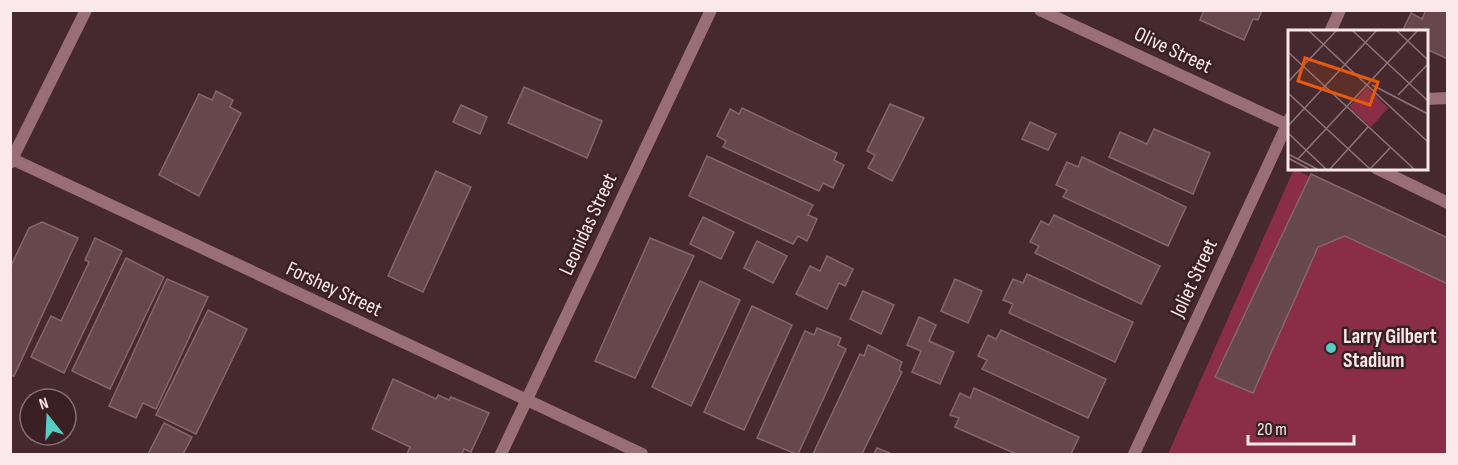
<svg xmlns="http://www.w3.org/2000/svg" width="1458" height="465" viewBox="0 0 1458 465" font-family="'Sofia Sans Condensed',sans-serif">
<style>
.pitch{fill:#892e46}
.building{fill:#65474c;stroke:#86666b;stroke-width:1.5}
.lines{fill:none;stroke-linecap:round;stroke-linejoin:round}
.service{stroke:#9a6e75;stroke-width:12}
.minor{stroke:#9a6e75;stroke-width:12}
.poi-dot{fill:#56cec4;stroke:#3a1f24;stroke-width:2}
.labels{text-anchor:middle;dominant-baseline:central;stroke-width:5;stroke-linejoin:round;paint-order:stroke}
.street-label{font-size:21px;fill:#fbe8eb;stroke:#3a1f24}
.poi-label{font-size:21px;font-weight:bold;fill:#fbe8eb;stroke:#3a1f24;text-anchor:start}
.inset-road{fill:none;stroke:#8e757a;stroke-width:1.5}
.view{fill:#e8590c;fill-opacity:0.15;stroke:#e8590c;stroke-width:3}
.inset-edge{fill:none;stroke:#fbe8eb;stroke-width:3}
</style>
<rect width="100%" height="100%" fill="#45292e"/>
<polygon class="pitch" points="1294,169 1447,242 1447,454 1168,454"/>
<g class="building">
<polygon points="1204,10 1262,10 1258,20 1253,19 1244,40 1200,20"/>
<polygon points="1426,10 1448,10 1448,59 1426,49 1426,32 1402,32 1411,13 1422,19"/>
<polygon points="524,87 602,121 587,158 508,123"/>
<polygon points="216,91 233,100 230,107 241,113 199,196 159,175 199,94 212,100"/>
<polygon points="890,104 924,118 892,181 868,168 875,155 867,151"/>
<polygon points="461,105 487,117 480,134 453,122"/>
<polygon points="742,108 837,153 834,160 844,165 833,188 823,183 819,191 723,147 726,141 717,136 730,109 739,114"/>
<polygon points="1030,122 1056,134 1048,150 1022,139"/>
<polygon points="1154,129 1210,153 1193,194 1109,157 1120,132 1147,144"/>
<polygon points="707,156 813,205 808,215 817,219 807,241 798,236 793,244 689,196"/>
<polygon points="1082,157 1186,207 1168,246 1063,197 1067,190 1056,185 1067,162 1078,167"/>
<polygon points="436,171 471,187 423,292 388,276"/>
<polygon points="1311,174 1448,238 1448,284 1345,236 1318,247 1253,393 1215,377"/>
<polygon points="1054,215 1160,266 1141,304 1035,253 1039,246 1030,242 1041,221 1049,225"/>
<polygon points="703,217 734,232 721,259 690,244"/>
<polygon points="42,222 78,238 14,376 10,375 10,268 29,228"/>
<polygon points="95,238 122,251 64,373 31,357 51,316 61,321 89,262 85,260"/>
<polygon points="650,238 694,256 635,378 595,361"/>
<polygon points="757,241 787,256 773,283 744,268"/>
<polygon points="827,256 853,269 845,286 839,283 827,309 796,294 810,266 820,271"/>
<polygon points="126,258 164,277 110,389 72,371"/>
<polygon points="1027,274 1133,322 1115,362 1009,313 1013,304 1003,300 1013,279 1023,283"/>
<polygon points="167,279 208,297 156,409 143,403 136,418 109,406"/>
<polygon points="955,279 982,291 968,323 941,311"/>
<polygon points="700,281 740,300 691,406 652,387"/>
<polygon points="863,291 894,305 881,334 850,319"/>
<polygon points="752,306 792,325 744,430 704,412"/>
<polygon points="208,310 247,329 196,434 156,415"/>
<polygon points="919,317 936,325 929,341 954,352 940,384 912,372 921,351 907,345"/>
<polygon points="817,328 841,338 838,345 846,349 798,454 796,454 757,438 805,331 814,335"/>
<polygon points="1001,330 1106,379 1088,418 982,369 987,360 978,356 988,335 996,339"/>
<polygon points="868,345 902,362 899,370 902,372 862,454 813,454 860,354 864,356"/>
<polygon points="393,379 436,399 438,395 449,400 451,397 489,413 471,452 464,449 462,454 407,454 410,447 372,429"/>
<polygon points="974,388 1079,437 1071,454 1016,454 955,427 959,418 950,415 960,393 970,398"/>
<polygon points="30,395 39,399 30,399 30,416 22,413"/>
<polygon points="164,423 192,437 183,454 148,454"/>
<polygon points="877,448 892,454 874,454"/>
</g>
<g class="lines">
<polyline class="service" points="1426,99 1448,98"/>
<g class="minor">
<polyline points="1040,10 1290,126"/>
<polyline points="1330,32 1340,10"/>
<polyline points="10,158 642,454"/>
<polyline points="10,163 86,10"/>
<polyline points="1376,168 1448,203"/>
<polyline points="501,454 711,10"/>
<polyline points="1134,454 1290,118"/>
</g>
</g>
<circle class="poi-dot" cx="1331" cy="348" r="6"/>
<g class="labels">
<g class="street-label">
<text transform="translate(1173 50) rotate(25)">Olive Street</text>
<text transform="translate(588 224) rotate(-65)">Leonidas Street</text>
<text transform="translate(1194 278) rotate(-65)">Joliet Street</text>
<text transform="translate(334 289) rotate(25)">Forshey Street</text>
</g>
<g class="poi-label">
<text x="1343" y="336">Larry Gilbert<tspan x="1343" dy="24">Stadium</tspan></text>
</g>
</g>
<g transform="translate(1288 30)">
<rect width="140" height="140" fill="#45292e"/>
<path d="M 79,57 L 100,78 L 83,97 L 61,77 Z" fill="#892e46"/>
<path class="inset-road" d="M 20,0 L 140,112M 64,0 L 140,71M 108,0 L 140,30M 0,22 L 126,139M 0,52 L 49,0M 84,55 L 140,84M 0,63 L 82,139M 110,65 L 140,34M 0,96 L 89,0M 0,103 L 38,139M 0,124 L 29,139M 0,128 L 21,139M 10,129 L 130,0M 42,139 L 80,97M 82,139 L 102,118"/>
<path class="view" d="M 17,28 L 90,52 L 82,75 L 10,51 Z"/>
<rect width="140" height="140" class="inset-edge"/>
</g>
<rect width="1458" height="465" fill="none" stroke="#fbe8eb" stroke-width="24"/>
<g transform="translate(48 417) rotate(342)"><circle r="28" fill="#3a1f24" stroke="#876f74" stroke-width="1.5"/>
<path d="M0-4.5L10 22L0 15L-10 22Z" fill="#56cec4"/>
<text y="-9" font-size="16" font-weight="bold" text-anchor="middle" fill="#fbe8eb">N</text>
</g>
<path d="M1248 435v9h106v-9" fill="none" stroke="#fbe8eb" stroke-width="3"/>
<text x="1257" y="435" font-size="18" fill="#fbe8eb" stroke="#3a1f24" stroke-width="4.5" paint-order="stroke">20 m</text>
</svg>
